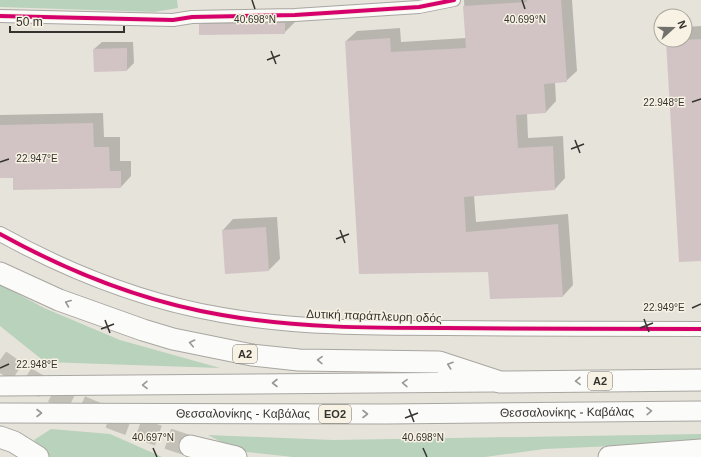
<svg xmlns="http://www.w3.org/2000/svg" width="701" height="457" viewBox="0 0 701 457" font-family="Helvetica,sans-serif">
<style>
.green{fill:#b9d2bb}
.shadow{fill:#0003}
.building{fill:#d2c4c4}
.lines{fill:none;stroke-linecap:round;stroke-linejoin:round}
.motorway-tunnel{stroke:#c3c0b8;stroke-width:21;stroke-dasharray:21 10;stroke-linecap:butt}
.minor-casing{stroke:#a8a6a0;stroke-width:14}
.tertiary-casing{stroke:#a8a6a0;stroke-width:16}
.trunk-casing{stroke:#a8a6a0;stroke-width:21}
.motorway-casing{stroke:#a8a6a0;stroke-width:23}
.minor{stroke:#fbfbfa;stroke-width:12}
.tertiary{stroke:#fbfbfa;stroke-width:14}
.trunk{stroke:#fbfbfa;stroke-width:19}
.motorway{stroke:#fbfbfa;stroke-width:21}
.cycleway-casing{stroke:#f7f2e4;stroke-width:6}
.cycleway{stroke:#d6006c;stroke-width:4}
.oneway{stroke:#989794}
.ticks{fill:none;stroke:#35332e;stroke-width:1.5}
.labels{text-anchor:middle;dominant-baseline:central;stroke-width:3;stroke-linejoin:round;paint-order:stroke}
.shield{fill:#f7f2e4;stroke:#6f6c65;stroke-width:1}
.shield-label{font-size:11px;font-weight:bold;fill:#35332e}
.street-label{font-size:12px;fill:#35332e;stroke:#f7f2e4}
.ticks-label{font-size:10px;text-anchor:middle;fill:#35332e;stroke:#f7f2e4;stroke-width:3;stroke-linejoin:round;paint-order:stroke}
</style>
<rect width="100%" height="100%" fill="#e6e3db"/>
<g class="green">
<polygon points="0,0 177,0 178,8 154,12 0,7"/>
<polygon points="0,284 44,308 120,340 220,368 45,362 0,326"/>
<polygon points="51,429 110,434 162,457 45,457 34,440"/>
<polygon points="701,434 701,439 639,445 544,449 485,457 293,457 238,451 208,435 333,440"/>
</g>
<g class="shadow">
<polygon points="464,0 572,0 577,71 566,81 555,82 556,101 546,112 527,113 528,138 563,136 565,178 555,189 474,195 476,222 568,214 573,285 563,296 489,271 346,41 357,31 400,28 401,42 466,38"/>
<polygon points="295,12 295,22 284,33 200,25 210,14"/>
<polygon points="701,26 701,260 680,261 667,41 685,40 685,27"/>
<polygon points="102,42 133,42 134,63 127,70 94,49"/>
<polygon points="103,113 104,137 120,137 120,161 131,161 131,176 121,187 14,177 0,177 0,115"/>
<polygon points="277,217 280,259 269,270 226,273 223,230 233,219"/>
</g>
<g class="building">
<polygon points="527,0 561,0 567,82 544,84 546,113 516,115 518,148 553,146 555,190 464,197 466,232 558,224 563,297 490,299 488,272 359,274 345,41 390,38 391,52 466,48 463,6 527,2"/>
<polygon points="285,23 285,34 199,35 199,24"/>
<polygon points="701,39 701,261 679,262 666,41"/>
<polygon points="127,48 127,71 94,72 93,49"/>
<polygon points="93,123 94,147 109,147 110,171 121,171 121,188 13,190 13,178 0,178 0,125"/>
<polygon points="266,227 269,271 225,274 222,230"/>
</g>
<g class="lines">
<path class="motorway-tunnel" d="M 0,360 C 56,401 125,425 190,446"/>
<g class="minor-casing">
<polyline id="minor" points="0,16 173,20 192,17 295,15 419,7 454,0"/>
</g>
<g class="tertiary-casing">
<path id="tertiary" d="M 0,234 C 69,272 145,302 222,315 C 296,328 371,328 445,328 C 530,329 616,329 701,329"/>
</g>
<g class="trunk-casing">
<g id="trunk">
<polyline points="0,386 495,382"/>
<path id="s1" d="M 0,413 L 386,414 L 701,411"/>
</g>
</g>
<g class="motorway-casing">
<g id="motorway">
<polyline points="0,273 59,300 143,330 173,339 252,355 299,360 439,362 500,382 701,380"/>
<polyline points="0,437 14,442 38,457"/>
<polyline points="190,446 236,457"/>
<polyline points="609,457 701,450"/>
</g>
</g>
<use href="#minor" class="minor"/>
<use href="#tertiary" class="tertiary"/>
<use href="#trunk" class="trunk"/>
<use href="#motorway" class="motorway"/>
<g class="cycleway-casing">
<g id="cycleway">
<polyline points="0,16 173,20 192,17 295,15 419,7 454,0"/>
<path d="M 0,234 C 69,272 145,302 222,315 C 296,328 371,328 445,328 C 530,329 616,329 701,329"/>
</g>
</g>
<use href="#cycleway" class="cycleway"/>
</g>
<defs><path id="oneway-chevron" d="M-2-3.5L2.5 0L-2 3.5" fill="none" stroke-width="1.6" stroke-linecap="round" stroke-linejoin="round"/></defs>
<g class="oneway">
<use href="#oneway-chevron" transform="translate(68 303) rotate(-158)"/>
<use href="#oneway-chevron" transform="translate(192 343) rotate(-168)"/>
<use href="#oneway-chevron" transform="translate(320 360) rotate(-179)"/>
<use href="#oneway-chevron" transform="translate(450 365) rotate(-161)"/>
<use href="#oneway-chevron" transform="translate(578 381) rotate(179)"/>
<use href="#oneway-chevron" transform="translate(275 383) rotate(180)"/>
<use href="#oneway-chevron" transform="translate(405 383) rotate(-179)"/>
<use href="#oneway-chevron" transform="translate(145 385) rotate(179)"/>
<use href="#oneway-chevron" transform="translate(649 411) rotate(-1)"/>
<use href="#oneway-chevron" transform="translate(39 413)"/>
<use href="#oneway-chevron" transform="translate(365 414)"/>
</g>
<path class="ticks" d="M 252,0 L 255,9M 522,0 L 525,9M 271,51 L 276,64M 267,60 L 280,55M 692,102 L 701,99M 575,140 L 580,153M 571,149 L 584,144M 0,162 L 9,159M 340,230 L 345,243M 336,239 L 349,234M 692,308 L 701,304M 644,319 L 649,332M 105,320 L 110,333M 640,328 L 653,323M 101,329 L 114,324M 0,368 L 9,364M 409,409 L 414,422M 405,418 L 418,413M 153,448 L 157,457M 423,448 L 427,457"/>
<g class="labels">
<g class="shield">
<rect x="233" y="345" width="24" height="18" rx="3"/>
<rect x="588" y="372" width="24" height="18" rx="3"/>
<rect x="319" y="405" width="32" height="18" rx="3"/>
</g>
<g class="shield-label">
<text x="245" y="354">Α2</text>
<text x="600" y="381">Α2</text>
<text x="335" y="414">ΕΟ2</text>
</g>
<g class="street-label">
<text transform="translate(374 316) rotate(2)">Δυτική παράπλευρη οδός</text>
<text stroke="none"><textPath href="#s1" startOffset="567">Θεσσαλονίκης - Καβάλας</textPath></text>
<text stroke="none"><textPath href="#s1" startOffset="243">Θεσσαλονίκης - Καβάλας</textPath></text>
</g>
</g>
<g class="ticks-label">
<text x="255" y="23">40.698°N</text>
<text x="525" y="23">40.699°N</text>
<text x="664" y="106">22.948°E</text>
<text x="37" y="162">22.947°E</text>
<text x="664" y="311">22.949°E</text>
<text x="37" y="368">22.948°E</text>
<text x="153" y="441">40.697°N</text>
<text x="423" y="441">40.698°N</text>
</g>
<g transform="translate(673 28) rotate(69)"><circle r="19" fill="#f7f2e4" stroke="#a9a69b"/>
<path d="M0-3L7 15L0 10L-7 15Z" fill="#73716b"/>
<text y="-6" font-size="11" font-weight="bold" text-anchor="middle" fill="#35332e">N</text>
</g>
<path d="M10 26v6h114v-6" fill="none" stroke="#35332e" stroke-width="2"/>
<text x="16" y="26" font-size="12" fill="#35332e" stroke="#f7f2e4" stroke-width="3" paint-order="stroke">50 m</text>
</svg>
